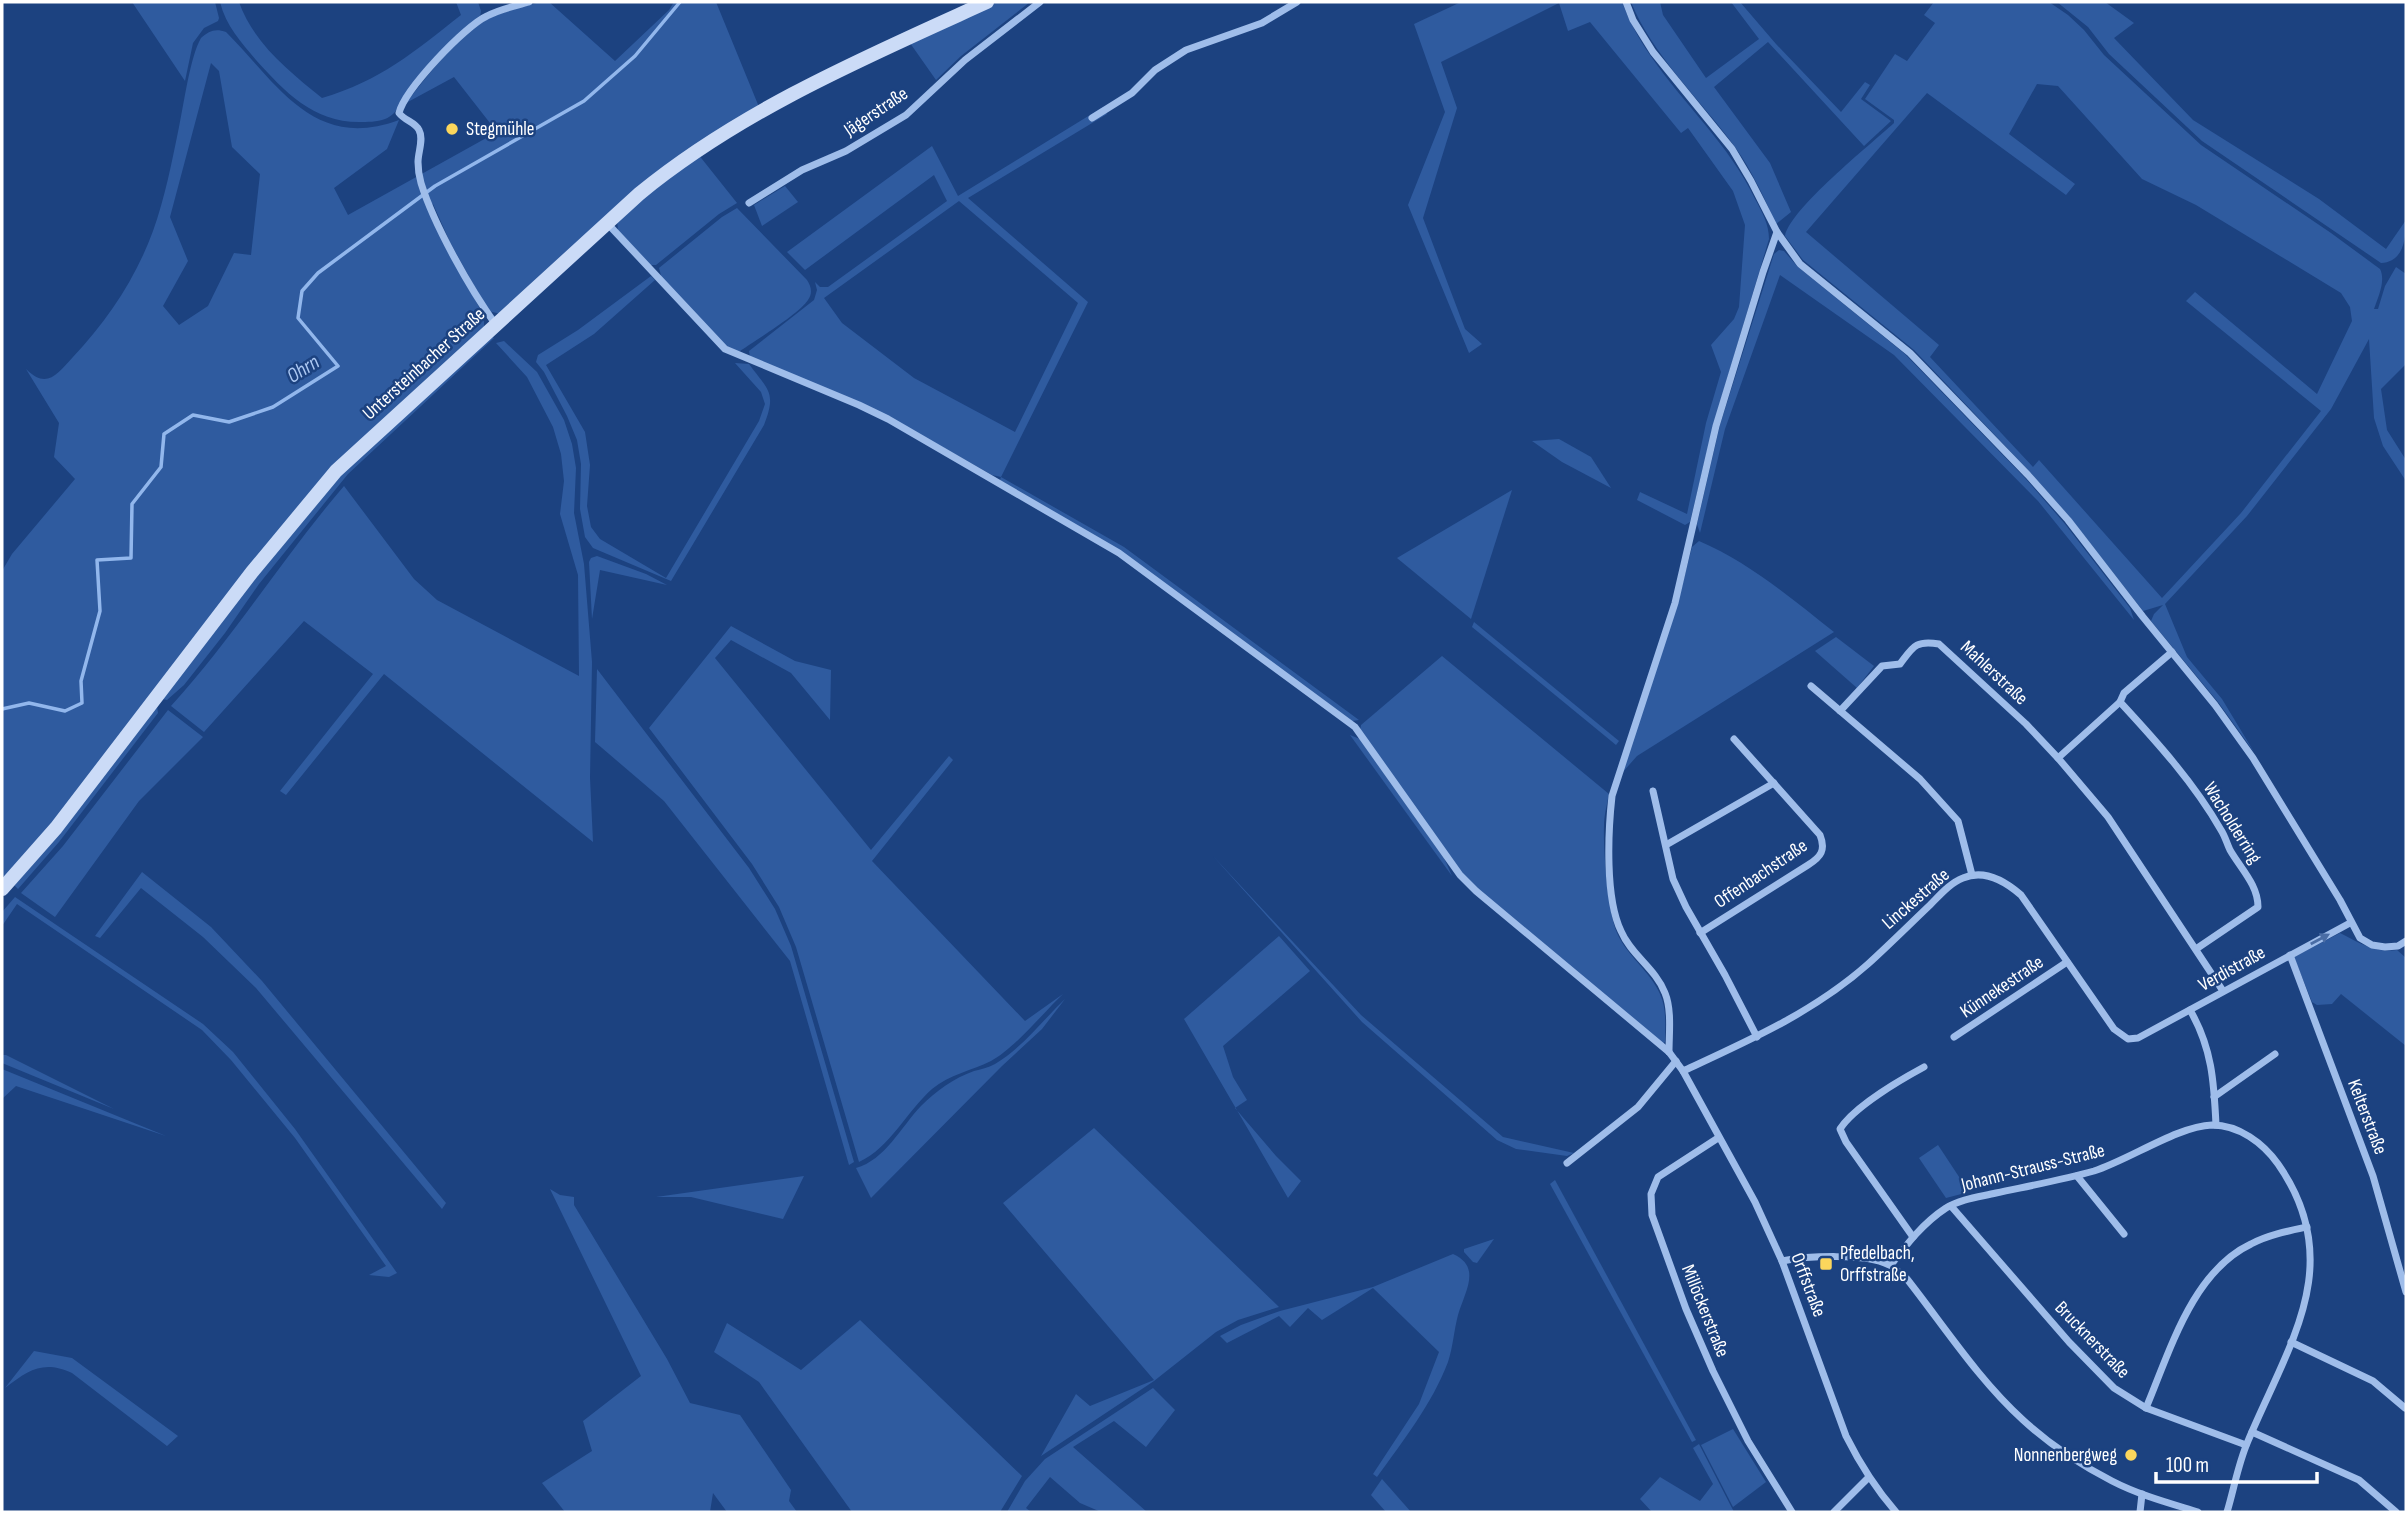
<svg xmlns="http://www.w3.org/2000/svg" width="2408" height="1514" viewBox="0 0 2408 1514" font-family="'Sofia Sans Condensed',sans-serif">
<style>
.green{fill:#2f5b9f;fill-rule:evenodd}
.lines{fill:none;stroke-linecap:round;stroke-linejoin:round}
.stream{stroke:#92b7ec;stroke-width:3.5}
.minor{stroke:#9fbdea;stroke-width:7}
.secondary{stroke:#cbdbf7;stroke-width:14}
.oneway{fill:#4a6da5}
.poi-dot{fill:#fbd65c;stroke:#1c4280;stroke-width:2.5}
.labels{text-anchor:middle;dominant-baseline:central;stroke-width:5;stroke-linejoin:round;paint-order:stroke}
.street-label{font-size:19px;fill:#fff;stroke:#1c4280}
.poi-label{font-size:19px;fill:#fff;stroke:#1c4280;text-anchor:start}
.water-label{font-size:21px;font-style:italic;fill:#abc7f1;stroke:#1c4280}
</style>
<rect width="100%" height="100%" fill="#1c4280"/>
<g class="green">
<polygon points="132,2 215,2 219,18 218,21 204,28 193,43 185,81"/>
<path d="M 220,2 L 239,2 C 254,44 289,71 322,98 C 380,81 414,52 461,15 L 456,2 L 478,2 L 481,11 L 480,17 C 458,39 430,62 411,86 C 403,97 399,114 385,119 C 377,122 367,122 359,122 C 313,122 285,92 256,60 C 241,42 226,26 220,2 Z"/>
<path d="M 540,2 L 549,2 L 615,61 L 669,10 L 674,2 L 716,2 L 759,107 L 501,314 L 488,311 L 450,242 L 433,204 L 430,206 L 446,247 L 484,316 L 484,328 L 382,421 L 52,825 L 2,883 L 2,571 L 12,554 L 75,479 L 54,457 L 59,423 L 26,369 C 47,390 57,374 73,357 C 107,321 136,278 153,231 C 165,198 172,161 179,127 C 184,104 190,57 201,38 C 209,31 215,28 226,32 C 277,83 313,152 399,120 L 387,149 L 334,188 L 348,215 L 497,132 L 454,77 L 406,103 C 424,80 462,30 489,18 C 505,11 523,7 540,2 ZM 211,63 L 219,71 L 232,147 L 260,174 L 251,255 L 234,253 L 208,306 L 179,325 L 163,306 L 188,261 L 170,217 Z"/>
<polygon points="995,2 1030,2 961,56 936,80 910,43"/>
<path d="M 1461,2 L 1622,2 C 1629,20 1638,38 1650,55 C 1683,104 1729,144 1755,199 C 1762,212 1769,224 1769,239 L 1713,426 L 1690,522 L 1685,525 L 1637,500 L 1640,492 L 1687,514 L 1706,423 L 1721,372 L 1711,345 L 1734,319 L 1739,307 L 1745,225 L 1733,191 L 1688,128 L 1681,133 L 1590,22 L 1568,31 L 1559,3 L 1441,62 L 1457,108 L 1423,218 L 1465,329 L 1482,344 L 1469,353 L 1408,205 L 1445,112 L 1414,24 Z"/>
<path d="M 1631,2 L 1660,2 L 1663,15 L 1706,78 L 1759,39 L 1731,2 L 1740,2 L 1776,44 L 1841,112 L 1865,82 L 1870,85 L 1861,99 L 1891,121 L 1864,146 L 1768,42 L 1714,87 L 1770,163 L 1791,212 L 1776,224 C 1764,197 1752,171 1735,147 C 1702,101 1652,55 1631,2 Z"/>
<path d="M 1934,2 L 2049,2 L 2068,15 L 2084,30 L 2104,55 L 2201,145 L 2331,233 L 2380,269 C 2386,281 2378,297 2374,309 L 2378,309 L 2385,286 L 2396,267 L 2406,274 L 2406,364 L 2381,389 L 2387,430 L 2406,460 L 2406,481 L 2383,446 L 2374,418 L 2369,339 L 2331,409 L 2247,516 L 2165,604 L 2187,657 L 2222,699 L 2254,752 L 2218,702 L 2151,621 L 2154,614 L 2163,605 L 2143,611 L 2072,520 L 2029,471 L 1914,350 L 1803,260 L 1785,236 C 1790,209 1870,145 1894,123 L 1894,120 L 1865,99 L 1895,54 L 1907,61 L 1935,23 L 1924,15 ZM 2037,84 L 2058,86 L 2142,179 L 2196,205 L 2341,293 L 2350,307 L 2352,321 L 2317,394 L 2195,292 L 2186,301 L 2321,411 L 2241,513 L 2162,598 L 2039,460 L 2033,467 L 1930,357 L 1939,345 L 1806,232 L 1927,93 L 2066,195 L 2075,184 L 2009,134 Z"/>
<path d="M 2057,2 L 2105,2 L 2134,23 L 2114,38 L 2193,120 L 2319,199 L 2386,249 L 2406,220 C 2406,238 2404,262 2381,263 L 2202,141 L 2109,54 L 2088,27 Z"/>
<path d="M 1103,107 L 1107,114 L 968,198 L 1088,302 L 1001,477 L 1124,547 L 1359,720 L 1352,721 L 1120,551 L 1000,480 L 1001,477 L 992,475 L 889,417 L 750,357 L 749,351 L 814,300 L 817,290 L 815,282 L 820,287 L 828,287 L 947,201 L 934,175 L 805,270 L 787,252 L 932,146 L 958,196 ZM 959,201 L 1078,303 L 1015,432 L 914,378 L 842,323 L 824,298 Z"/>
<polygon points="698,154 737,203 719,214 656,265 650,265 618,230 617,220"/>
<polygon points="785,186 798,202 762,226 754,205"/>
<path d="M 737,208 L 807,280 C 811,286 813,293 808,300 C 799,314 756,340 740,351 L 734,351 L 725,346 L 662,279 L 659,268 L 722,217 Z"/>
<polygon points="1779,250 1784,251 1797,266 1905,354 2025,478 2065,524 2130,608 2134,620 2038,501 1894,355 1780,275 1725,429 1700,533 1697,524 1720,425 1774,254"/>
<path d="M 651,276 L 655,280 L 594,334 L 546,365 L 585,432 L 590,465 L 587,506 L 591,527 L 600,539 L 666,578 L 759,421 L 765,404 L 761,392 L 735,363 L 749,364 C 768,390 777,392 764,425 L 671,581 L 593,548 L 585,537 L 580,509 L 581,464 L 577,440 L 567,416 L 544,372 L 536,362 L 538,355 L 578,330 Z"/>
<polygon points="490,336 494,338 348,474 259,584 225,633 184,685 167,700 162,699 257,576 337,478"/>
<path d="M 504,341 L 537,372 L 564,420 L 572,444 L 576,468 L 574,513 L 584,564 L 592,662 L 590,778 L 593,842 L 384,674 L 286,795 L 280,791 L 373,674 L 304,621 L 204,732 L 171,706 C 234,637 283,557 344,486 L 414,579 L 437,600 L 579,676 L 578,575 L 560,514 L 564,481 L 561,454 L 553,427 L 527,377 L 496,343 Z"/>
<polygon points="1559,439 1591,457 1611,488 1562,462 1532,441"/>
<polygon points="1512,490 1471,619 1397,558"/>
<path d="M 1699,541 C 1750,563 1791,598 1834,632 L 1637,756 L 1622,773 L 1678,602 L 1692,547 Z"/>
<polygon points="597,556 646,574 667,585 600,570 592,619 589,562 591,558"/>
<polygon points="1474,622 1619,741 1616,745 1472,627"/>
<path d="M 731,626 L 795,661 L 831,670 L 830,720 L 791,673 L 731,640 L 715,658 L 871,850 L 949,756 L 953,760 L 872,861 L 1025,1021 L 1063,994 C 1043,1013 1014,1049 991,1061 C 971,1071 950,1074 932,1089 C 907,1111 890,1148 859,1162 L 796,947 L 779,907 L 752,864 L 649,728 Z"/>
<polygon points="1836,637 1874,666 1857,688 1815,651"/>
<path d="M 1442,656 L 1609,794 C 1607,804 1604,816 1604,826 C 1603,850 1608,912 1617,933 C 1627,956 1650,971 1660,994 C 1667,1009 1665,1027 1665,1042 L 1662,1044 L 1478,889 L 1463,874 L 1360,731 L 1361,725 Z"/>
<polygon points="597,669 749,868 775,909 791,946 854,1162 849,1165 790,961 664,801 595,742"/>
<polygon points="157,706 158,713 59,842 18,889 13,884"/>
<polygon points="168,710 203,737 139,801 55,917 21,893 63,846"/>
<polygon points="1350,735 1360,739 1444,858 1452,876"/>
<polygon points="1213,856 1361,1015 1503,1137 1574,1153 1567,1156 1516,1149 1497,1140 1362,1022"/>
<polygon points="142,872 211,927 262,981 446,1203 442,1209 256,988 203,937 141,888 100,938 95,936"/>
<polygon points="15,897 203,1024 233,1052 295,1129 397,1273 389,1277 369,1275 386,1266 295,1138 231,1060 202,1030 17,904 2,926 2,912"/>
<path d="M 2340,933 C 2360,943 2374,953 2397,950 L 2406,958 L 2406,1046 L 2341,994 L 2332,1004 L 2317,1005 L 2312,1002 L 2294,957 Z"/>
<polygon points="1279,936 1310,971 1223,1046 1233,1077 1247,1100 1235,1108 1276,1156 1301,1181 1288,1198 1184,1019"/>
<path d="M 1065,999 L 1042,1029 L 1002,1066 L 871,1198 L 856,1168 C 885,1160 901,1127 921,1106 C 936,1091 954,1078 974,1071 C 981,1069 988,1068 995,1064 C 1020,1050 1044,1019 1065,999 Z"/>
<polygon points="2,1055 6,1055 114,1109 2,1063"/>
<polygon points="2,1069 166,1136 16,1086 2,1099"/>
<polygon points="1094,1128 1279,1307 1238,1320 1216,1332 1154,1381 1041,1456 1076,1394 1090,1406 1154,1380 1003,1203"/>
<polygon points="1938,1145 1969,1192 1946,1198 1919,1158"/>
<polygon points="804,1176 783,1219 691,1197 656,1197"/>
<polygon points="1555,1180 1696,1440 1692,1442 1550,1184"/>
<polygon points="550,1189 560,1195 574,1197 574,1205 667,1359 690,1403 740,1415 791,1490 789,1501 797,1512 727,1512 713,1493 710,1512 565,1512 542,1483 592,1451 583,1421 641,1376"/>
<polygon points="1494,1239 1477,1263 1473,1262 1464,1252 1464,1249"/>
<path d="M 1453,1254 C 1482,1267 1465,1291 1458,1315 C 1454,1330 1453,1347 1448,1362 C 1432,1404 1403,1441 1377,1477 L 1373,1474 L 1419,1404 L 1439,1352 L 1373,1288 L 1322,1320 L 1308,1308 L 1290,1327 L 1279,1316 L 1227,1343 L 1220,1336 L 1241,1325 L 1280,1311 L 1373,1287 Z"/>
<polygon points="860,1320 1022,1476 1000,1512 852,1512 759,1382 714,1352 727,1323 801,1370"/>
<path d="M 34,1351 L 72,1358 L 178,1436 L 167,1446 L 72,1373 C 43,1360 29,1370 5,1388 Z"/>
<polygon points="1153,1388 1175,1410 1146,1447 1114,1421 1073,1447 1147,1512 1101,1512 1080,1503 1050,1477 1026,1508 1031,1512 1007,1512 1025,1481 1045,1459"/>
<polygon points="1733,1429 1766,1482 1733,1507 1701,1445"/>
<polygon points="1699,1444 1734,1512 1652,1512 1640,1499 1660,1477 1700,1501 1713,1484 1693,1448"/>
<polygon points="1382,1479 1411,1512 1386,1512 1371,1495"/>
</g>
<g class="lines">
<polyline class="stream" points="2,709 29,703 65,711 82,703 81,681 100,611 97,560 131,558 132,504 161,467 164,434 193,415 229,422 273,407 338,366 298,318 302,291 318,273 435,186 584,101 635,56 680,2"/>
<g class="minor">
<polyline points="1626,2 1633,20 1653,52 1732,149 1751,181 1777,232 1800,264 1910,353 2028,475 2068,520 2143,617 2215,705 2253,758 2340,900 2360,938 2372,945 2385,947 2398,946 2406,941"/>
<polyline points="1092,118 1132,93 1155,70 1186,50 1262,23 1297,2"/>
<polyline points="749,203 802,170 846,151 906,115 965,60 1040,2"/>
<path d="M 607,223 L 725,349 L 859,405 L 888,419 L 1119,553 L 1355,727 L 1460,875 L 1476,891 L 1669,1052 L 1683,1071 L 1755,1202 L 1782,1261 L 1846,1436 C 1860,1464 1875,1488 1896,1512"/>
<path d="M 496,325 C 470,289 434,225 421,183 C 419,176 418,168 418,162 C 418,152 424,139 419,130 C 415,122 405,121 399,113 C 405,89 465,26 487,16 C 500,9 516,6 529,2"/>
<polyline points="2172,652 2124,693 2120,702 2058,758 2108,817 2223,991"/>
<polyline points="1811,686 1920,779 1958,821 1972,875"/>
<path d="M 2120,702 C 2157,742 2194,783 2221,830 C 2225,836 2227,844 2230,850 C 2241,869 2258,885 2258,907 L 2196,949"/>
<path d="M 1840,711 L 1882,666 L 1900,664 C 1913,647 1915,640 1939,644 L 2026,724 L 2058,758"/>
<polyline points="1653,791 1673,879 1686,907 1725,975 1757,1037"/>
<polyline points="1666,845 1774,783"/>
<path d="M 1700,933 L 1808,865 C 1821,857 1826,850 1820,835 L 1734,739"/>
<polyline points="2290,955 2373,1176 2406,1292"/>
<path d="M 2190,1010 C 2212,1048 2214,1082 2216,1125"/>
<polyline points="1954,1037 2067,962"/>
<path d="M 1669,1052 C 1669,1034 1672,1010 1665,993 C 1656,969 1631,955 1621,931 C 1605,898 1608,832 1612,796 L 1675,603 L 1716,426 L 1763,272 L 1777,232"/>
<path d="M 1683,1071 C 1748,1041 1814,1012 1868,964 C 1889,945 1909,925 1930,905 C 1940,895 1950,883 1963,878 C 1984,869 2005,881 2021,895 L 2114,1029 L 2128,1039 L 2138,1038 L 2350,923"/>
<polyline points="2214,1097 2275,1054"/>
<polyline points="1718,1138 1658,1177 1651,1194 1652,1215 1686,1309 1713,1371 1748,1441 1792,1512"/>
<polyline points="1567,1163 1638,1107 1676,1061"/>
<polyline points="2077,1176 2124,1234"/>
<polyline points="1951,1206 2069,1342 2114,1388 2146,1408 2246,1445"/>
<path d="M 1913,1237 L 1846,1142 L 1840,1129 C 1854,1107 1900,1080 1924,1067"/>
<path d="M 1782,1261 C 1807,1256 1866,1253 1889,1265 C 1895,1268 1901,1274 1907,1279 C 1944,1326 1978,1379 2023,1420 C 2049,1444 2081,1465 2112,1481 C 2139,1495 2169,1503 2198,1512"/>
<path d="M 1891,1265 C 1907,1244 1923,1223 1946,1208 C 1961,1199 1979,1197 1996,1193 C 2029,1186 2062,1180 2094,1171 C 2129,1160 2178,1126 2212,1125 C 2239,1125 2263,1143 2278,1164 C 2348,1264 2288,1345 2248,1441 C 2238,1464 2234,1489 2227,1512"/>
<polyline points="2291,1342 2373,1381 2405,1408"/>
<path d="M 2146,1408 C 2170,1351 2192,1272 2251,1244 C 2268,1235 2288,1231 2307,1227"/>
<polyline points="2252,1432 2359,1480 2396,1512"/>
<polyline points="1834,1512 1868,1478"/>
<polyline points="2140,1512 2142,1494"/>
</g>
<path class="secondary" d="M 2,889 L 56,828 L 252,572 L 336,471 L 639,194 C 741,110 868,56 987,2"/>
</g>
<defs><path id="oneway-solid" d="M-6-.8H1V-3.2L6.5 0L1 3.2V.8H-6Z" transform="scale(1.75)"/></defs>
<use class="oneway" href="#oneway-solid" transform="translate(2320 939) rotate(-28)"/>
<g class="poi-dot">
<circle cx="452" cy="129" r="7"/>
<rect x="1819" y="1257" width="14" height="14" rx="3.5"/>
<circle cx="2131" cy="1455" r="7"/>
</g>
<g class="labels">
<g class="street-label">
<text transform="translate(876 112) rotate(-34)">Jägerstraße</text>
<text transform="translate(424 364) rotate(-42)">Untersteinbacher Straße</text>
<text transform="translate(1994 673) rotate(43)">Mahlerstraße</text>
<text transform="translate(2232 823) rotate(58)">Wacholderring</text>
<text transform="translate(1761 874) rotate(-34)">Offenbachstraße</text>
<text transform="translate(1916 899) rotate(-41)">Linckestraße</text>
<text transform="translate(2232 969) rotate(-29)">Verdistraße</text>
<text transform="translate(2002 987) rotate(-34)">Künnekestraße</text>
<text transform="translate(2367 1117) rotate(69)">Kelterstraße</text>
<text transform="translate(2033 1168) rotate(-14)">Johann-Strauss-Straße</text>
<text transform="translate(1808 1285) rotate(69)">Orffstraße</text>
<text transform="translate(1705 1311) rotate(68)">Millöckerstraße</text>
<text transform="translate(2092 1340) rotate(46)">Brucknerstraße</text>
</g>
<g class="poi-label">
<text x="466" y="129">Stegmühle</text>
<text x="1840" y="1253">Pfedelbach,<tspan x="1840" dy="22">Orffstraße</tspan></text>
<text x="2117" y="1455" text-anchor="end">Nonnenbergweg</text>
</g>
<g class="water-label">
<text transform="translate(303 369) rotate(-32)">Ohrn</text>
</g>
</g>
<rect width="2408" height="1514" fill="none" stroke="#ffffff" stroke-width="7"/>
<path d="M2156 1472v10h161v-10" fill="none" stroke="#ffffff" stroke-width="3.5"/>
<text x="2166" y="1472" font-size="21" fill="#ffffff" stroke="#1c4280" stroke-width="5" paint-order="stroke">100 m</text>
</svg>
